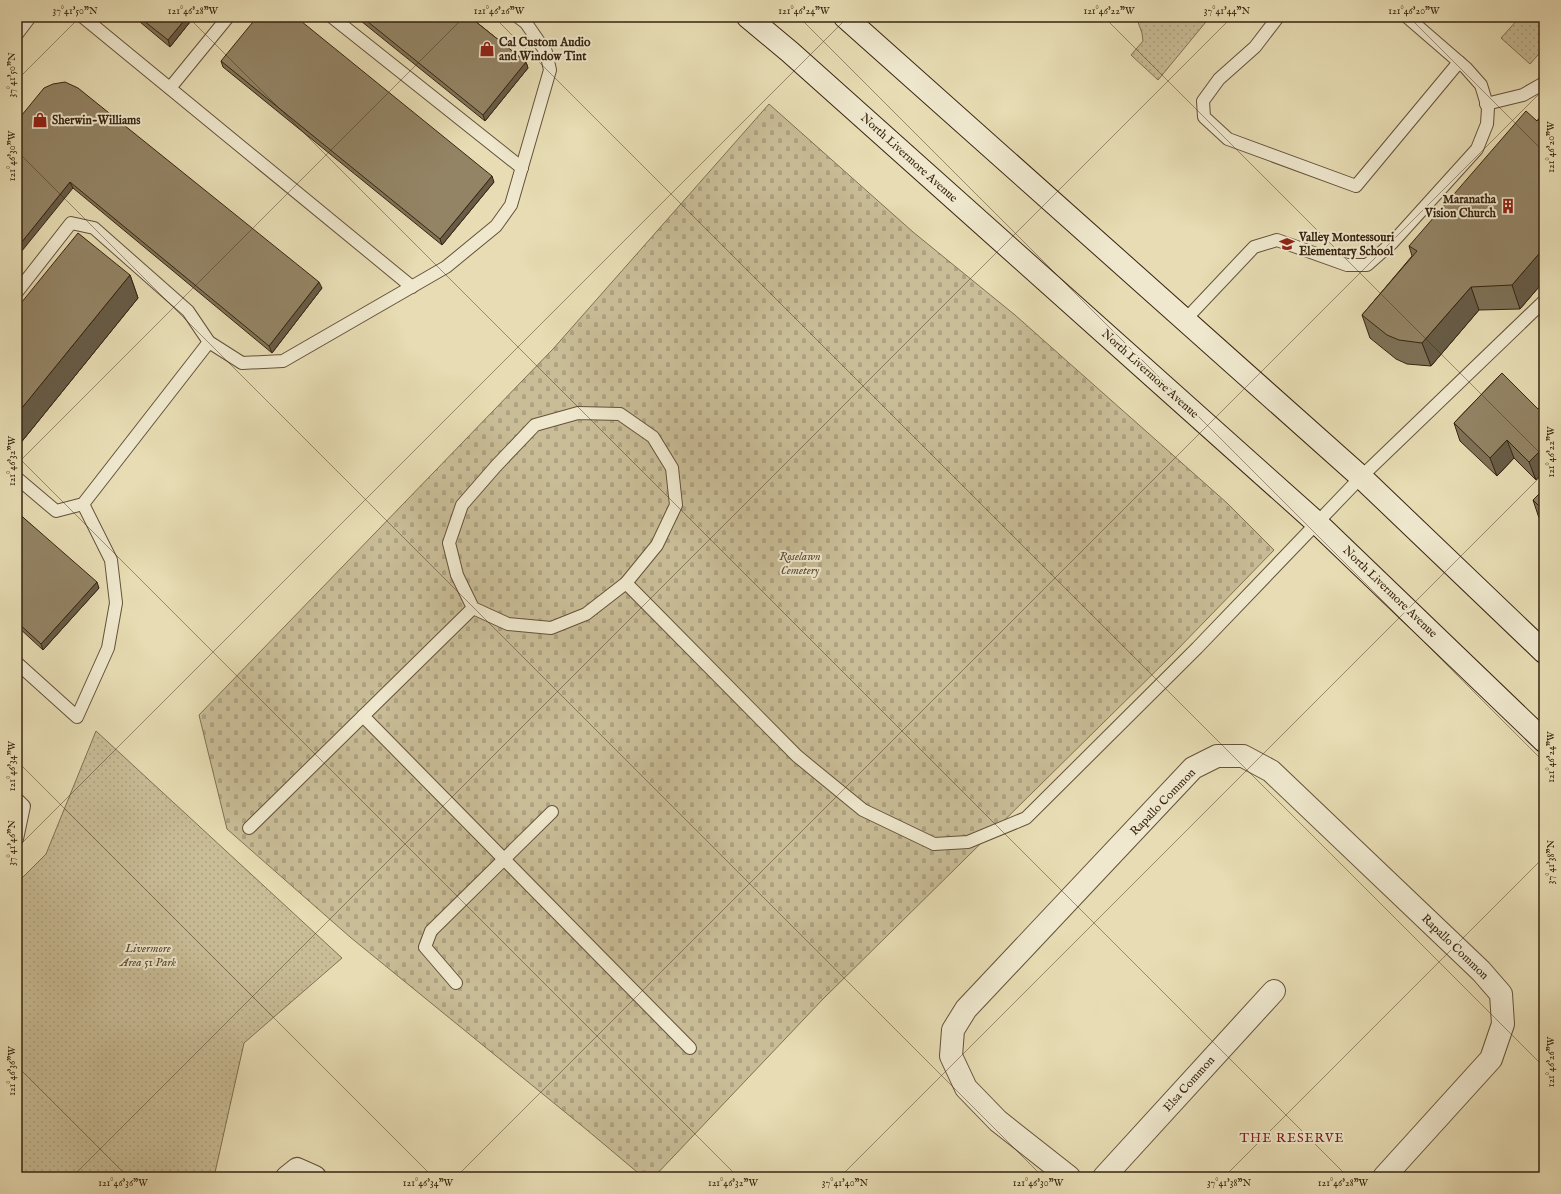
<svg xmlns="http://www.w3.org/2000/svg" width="1561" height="1194" viewBox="0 0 1561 1194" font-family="'IM FELL English',serif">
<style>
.grass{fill:url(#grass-dots);stroke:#807054}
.cemetery{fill:url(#cemetery-stones);stroke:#807054}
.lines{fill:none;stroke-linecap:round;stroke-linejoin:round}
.lane-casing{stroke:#645239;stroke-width:14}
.street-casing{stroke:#645239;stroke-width:24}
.secondary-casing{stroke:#382410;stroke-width:24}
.lane{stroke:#efe8ce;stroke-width:12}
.street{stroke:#efe8ce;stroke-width:22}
.secondary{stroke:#efe8ce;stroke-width:22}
.wall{fill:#7e7257;stroke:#382410}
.shaded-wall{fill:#675c47;stroke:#382410}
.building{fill:#938465;stroke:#382410}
.ticks{fill:none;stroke:#382410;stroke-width:1;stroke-opacity:0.45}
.labels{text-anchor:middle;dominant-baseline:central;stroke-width:4;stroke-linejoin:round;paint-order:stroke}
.poi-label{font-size:12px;font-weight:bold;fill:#382410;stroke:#efe8ce;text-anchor:start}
.street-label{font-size:12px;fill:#382410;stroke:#efe8ce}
.park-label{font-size:12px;font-style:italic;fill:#5c4a32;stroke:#efe8ce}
.neighbourhood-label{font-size:13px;letter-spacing:1px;fill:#7a1f14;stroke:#efe8ce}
.neatline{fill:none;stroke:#382410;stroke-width:1.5}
.ticks-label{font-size:10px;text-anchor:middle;fill:#382410}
</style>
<defs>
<pattern id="grass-dots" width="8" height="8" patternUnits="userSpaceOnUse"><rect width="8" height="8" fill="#c9bd97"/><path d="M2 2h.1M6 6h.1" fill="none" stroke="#ada281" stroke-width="1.8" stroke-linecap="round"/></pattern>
<pattern id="cemetery-stones" width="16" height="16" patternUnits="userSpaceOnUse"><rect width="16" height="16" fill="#c9bd97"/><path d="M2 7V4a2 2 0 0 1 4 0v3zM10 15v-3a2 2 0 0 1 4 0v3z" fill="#ada281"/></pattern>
</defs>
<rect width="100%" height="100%" fill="#e7dcb3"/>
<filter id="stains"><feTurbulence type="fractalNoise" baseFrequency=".005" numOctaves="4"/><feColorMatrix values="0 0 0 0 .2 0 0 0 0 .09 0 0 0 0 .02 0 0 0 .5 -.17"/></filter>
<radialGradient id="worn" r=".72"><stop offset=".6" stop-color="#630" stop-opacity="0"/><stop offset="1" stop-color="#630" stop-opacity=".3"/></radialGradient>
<g class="grass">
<polygon points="1145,17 1210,17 1158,80 1131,55 1143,41 1142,33 1138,22"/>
<polygon points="1520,17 1544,17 1544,48 1530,64 1501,38"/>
<polygon points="96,731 342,958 244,1043 214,1177 17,1177 17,883 46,854"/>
</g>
<polygon class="cemetery" points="769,104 913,232 1015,315 1227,503 1274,550 1173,654 823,999 654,1177 643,1177 587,1130 350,937 227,829 199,715 553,349"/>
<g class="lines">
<g class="lane-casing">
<g id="lane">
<polyline points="83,17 412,287"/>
<polyline points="332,17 522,168"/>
<polyline points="1278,17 1255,47 1219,79 1203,101 1204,117 1228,139 1356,186 1459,62"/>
<polyline points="17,34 30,17"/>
<polyline points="170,88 228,17"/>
<polyline points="1486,104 1523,95 1544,83"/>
<polyline points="17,292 71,223 94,228 188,311 209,342 242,363 283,361 446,267 496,226 511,205 550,70 546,52 526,23 518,17"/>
<polyline points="1185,320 1254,247 1277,240 1347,265 1367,265 1392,243 1477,149 1487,124 1488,108 1481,85 1466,68 1407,17"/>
<polyline points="17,478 56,511 83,504 209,342"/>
<polyline points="626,583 797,756 863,810 934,844 968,842 1026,818 1197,648 1361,477 1544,301"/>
<polyline points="17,663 77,717 108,648 116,603 111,560 83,504"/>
<polyline points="363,716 690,1048"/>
<polyline points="17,799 24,806 17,839"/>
<polyline points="249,828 473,608 508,624 551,628 586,614 626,583 657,545 676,505 672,468 653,437 620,414 578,413 535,425 496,466 462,505 449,543 457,575 473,608"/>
<polyline points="456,983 425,947 431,931 552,812"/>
</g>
</g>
<g class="street-casing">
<g id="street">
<polyline points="287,1177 297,1169 315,1177"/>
<polyline points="1069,1177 998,1121 966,1088 951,1056 953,1030 966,1009 1193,768 1217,756 1243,756 1271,771 1481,971 1501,994 1503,1024 1491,1059 1384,1177"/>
<polyline points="1104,1177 1274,991"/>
</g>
</g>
<g class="secondary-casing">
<g id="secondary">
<polyline points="748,17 790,52 1317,523 1544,741"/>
<polyline points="845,17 1361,477 1544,652"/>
</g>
</g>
<use href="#lane" class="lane"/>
<use href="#street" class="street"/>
<use href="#secondary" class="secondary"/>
</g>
<g class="wall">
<polygon points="134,17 194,17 170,47"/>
<polygon points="356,17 470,17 526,62 528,68 485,121"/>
<polygon points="221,61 494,182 442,245 223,67"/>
<polygon points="1544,112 1544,281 1520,309 1479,310 1431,366 1407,364 1396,359 1370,338 1362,315 1412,256 1409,246 1537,121"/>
<polygon points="17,121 322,288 272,353 73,188"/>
<polygon points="130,275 138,298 19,445 17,443 17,308"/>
<polygon points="1502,373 1536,480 1514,458 1497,476 1460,441 1454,423"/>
<polygon points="1544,489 1544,523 1539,518 1533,500"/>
<polygon points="17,512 99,588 43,650 17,626"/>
</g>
<g class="shaded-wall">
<polygon points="187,17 194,17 170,47 168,40"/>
<polygon points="526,62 528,68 485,121 483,115"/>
<polygon points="492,176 494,182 442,245 440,239"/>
<polygon points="70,182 73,188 17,257 17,248"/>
<polygon points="1544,248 1544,281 1520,309 1512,285"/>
<polygon points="130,275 138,298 19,445 17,438 17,414"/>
<polygon points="319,282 322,288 272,353 269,346"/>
<polygon points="1471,287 1479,310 1431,366 1422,343"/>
<polygon points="1507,440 1514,458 1497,476 1490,458"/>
<polygon points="1544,447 1544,471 1536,480 1529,462"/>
<polygon points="97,582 99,588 43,650 41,644"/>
</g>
<g class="building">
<polygon points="139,17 187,17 168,40"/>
<polygon points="257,17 296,17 492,176 440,239 221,61"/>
<polygon points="362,17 470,17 526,62 483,115"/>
<polygon points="65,82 78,88 319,282 269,346 70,182 17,248 17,121 44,88 53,84"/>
<polygon points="1526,111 1537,121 1544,112 1544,248 1512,285 1471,287 1422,343 1399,340 1387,335 1362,315 1417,251 1409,246"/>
<polygon points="78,233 130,275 17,414 17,308"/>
<polygon points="1502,373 1538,409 1544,402 1544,447 1529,462 1507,440 1490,458 1454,423"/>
<polygon points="1544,489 1544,511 1533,500"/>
<polygon points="17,512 97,582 41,644 17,622"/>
</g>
<path class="ticks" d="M 188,17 L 1348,1177M 494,17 L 1544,1067M 799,17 L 1544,762M 1104,17 L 1544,457M 1409,17 L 1544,152M 17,80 L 80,17M 17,151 L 1043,1177M 17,456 L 738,1177M 17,464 L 464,17M 17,761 L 433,1177M 17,848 L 848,17M 17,1066 L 128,1177M 72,1177 L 1232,17M 456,1177 L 1544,89M 840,1177 L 1544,473M 1224,1177 L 1544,857"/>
<defs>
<g id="shop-bare" transform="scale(1.2)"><path d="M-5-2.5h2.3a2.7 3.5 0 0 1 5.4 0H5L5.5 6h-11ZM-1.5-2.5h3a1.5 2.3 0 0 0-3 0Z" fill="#8f2418" stroke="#efe8ce" stroke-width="2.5" paint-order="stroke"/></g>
<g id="building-bare" transform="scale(1.2)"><path d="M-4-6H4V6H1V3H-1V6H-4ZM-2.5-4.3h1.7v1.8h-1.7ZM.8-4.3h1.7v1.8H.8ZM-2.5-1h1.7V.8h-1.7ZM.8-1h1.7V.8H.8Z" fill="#8f2418" stroke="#efe8ce" stroke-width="2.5" paint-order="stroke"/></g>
<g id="school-bare" transform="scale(1.2)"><path d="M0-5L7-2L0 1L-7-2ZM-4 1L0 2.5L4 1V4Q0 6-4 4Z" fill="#8f2418" stroke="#efe8ce" stroke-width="2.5" paint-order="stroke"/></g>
</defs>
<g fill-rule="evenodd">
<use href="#shop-bare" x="487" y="49"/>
<use href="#shop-bare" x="40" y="120"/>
<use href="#building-bare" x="1508" y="206"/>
<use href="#school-bare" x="1287" y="244"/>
</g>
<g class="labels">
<g class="poi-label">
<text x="499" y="42">Cal Custom Audio<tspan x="499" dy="14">and Window Tint</tspan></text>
<text x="52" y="120">Sherwin-Williams</text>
<text x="1496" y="199" text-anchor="end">Maranatha<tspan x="1496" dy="14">Vision Church</tspan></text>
<text x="1299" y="237">Valley Montessouri<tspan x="1299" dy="14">Elementary School</tspan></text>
</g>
<g class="street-label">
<text transform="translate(909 158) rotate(42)">North Livermore Avenue</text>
<text transform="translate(1150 374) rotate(42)">North Livermore Avenue</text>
<text transform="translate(1390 592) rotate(44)">North Livermore Avenue</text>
<text transform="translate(1163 802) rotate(-46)">Rapallo Common</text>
<text transform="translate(1455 947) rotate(44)">Rapallo Common</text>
<text transform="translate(1189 1084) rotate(-48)">Elsa Common</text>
</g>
<g class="park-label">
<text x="800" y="556">Roselawn<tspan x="800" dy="14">Cemetery</tspan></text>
<text x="148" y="948">Livermore<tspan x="148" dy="14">Area 51 Park</tspan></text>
</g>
<g class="neighbourhood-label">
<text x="1292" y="1138">THE RESERVE</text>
</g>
</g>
<rect width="1561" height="1194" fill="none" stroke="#e7dcb3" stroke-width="44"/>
<rect x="22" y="22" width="1517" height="1150" class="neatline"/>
<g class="ticks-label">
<text x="75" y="14">37°41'50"N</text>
<text x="193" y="14">121°46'28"W</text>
<text x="499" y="14">121°46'26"W</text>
<text x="804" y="14">121°46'24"W</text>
<text x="1109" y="14">121°46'22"W</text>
<text x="1227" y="14">37°41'44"N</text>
<text x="1414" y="14">121°46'20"W</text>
<text transform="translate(11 75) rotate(-90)" y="4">37°41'50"N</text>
<text transform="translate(1550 147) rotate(-90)" y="4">121°46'20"W</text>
<text transform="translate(11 156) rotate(-90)" y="4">121°46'30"W</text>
<text transform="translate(1550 452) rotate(-90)" y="4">121°46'22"W</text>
<text transform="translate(11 461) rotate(-90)" y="4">121°46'32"W</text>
<text transform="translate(1550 757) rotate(-90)" y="4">121°46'24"W</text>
<text transform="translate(11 766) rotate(-90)" y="4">121°46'34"W</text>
<text transform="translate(11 843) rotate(-90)" y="4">37°41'46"N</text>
<text transform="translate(1550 862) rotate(-90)" y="4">37°41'38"N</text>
<text transform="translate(1550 1062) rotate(-90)" y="4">121°46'26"W</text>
<text transform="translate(11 1071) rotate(-90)" y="4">121°46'36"W</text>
<text x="123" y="1186">121°46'36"W</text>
<text x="428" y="1186">121°46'34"W</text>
<text x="733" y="1186">121°46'32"W</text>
<text x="845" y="1186">37°41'40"N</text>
<text x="1038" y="1186">121°46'30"W</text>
<text x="1229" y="1186">37°41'38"N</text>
<text x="1343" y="1186">121°46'28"W</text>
</g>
<rect width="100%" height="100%" filter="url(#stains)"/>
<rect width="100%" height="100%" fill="url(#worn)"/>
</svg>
